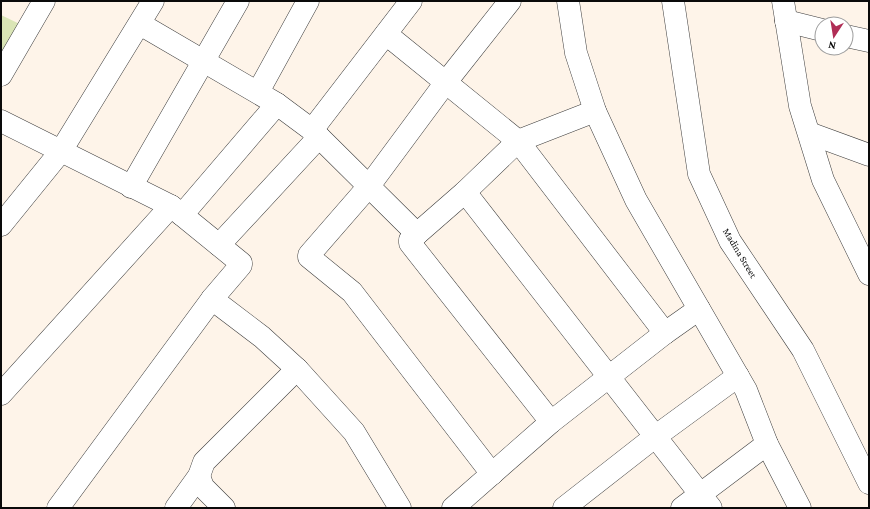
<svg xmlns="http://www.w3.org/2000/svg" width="870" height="509" viewBox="0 0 870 509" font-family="'Crimson Pro',serif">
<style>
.green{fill:#dae5b6}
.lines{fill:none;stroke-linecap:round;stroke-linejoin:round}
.minor-casing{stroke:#3d3d3d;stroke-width:23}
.minor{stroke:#fff;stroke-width:22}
.labels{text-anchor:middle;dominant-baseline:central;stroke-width:4;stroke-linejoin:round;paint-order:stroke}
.street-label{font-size:10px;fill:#0a0a0a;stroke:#fff}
</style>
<rect width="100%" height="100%" fill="#fef4e9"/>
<polygon class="green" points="1,15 28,28 1,75"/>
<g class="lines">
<g class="minor-casing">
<g id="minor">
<polyline points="568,1 576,53 595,111 636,200 746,390 767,444 800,508"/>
<polyline points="673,1 699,174 730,241 803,350 869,483"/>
<polyline points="783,1 800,106 823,180 869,274"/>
<polyline points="786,21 822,30"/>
<polyline points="140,24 277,104 312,130 417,234"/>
<polyline points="386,34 518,141 665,333"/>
<polyline points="846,36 869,41"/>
<polyline points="1,75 44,1"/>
<polyline points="258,92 308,1"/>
<polyline points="1,121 171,206 241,263 241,265 212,299 58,508"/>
<polyline points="312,130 411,1"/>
<polyline points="809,133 869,155"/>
<polyline points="131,187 238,1"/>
<polyline points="465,192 711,508"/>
<polyline points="182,215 277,104"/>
<polyline points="1,225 61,151 153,1"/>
<polyline points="219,245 319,137"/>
<polyline points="212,299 262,337 297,369 354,432 400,508"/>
<polyline points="1,394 171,206"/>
<polyline points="551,422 410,243 410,240 465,192 518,141 595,111"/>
<polyline points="492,474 352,292 309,257 309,255 369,186 446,82 510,1"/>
<polyline points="199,476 203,487 224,508"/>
<polyline points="176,508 199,476 204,462 297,369"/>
<polyline points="453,508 551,422 665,333 699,309"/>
<polyline points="564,508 656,436 738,376"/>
<polyline points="682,508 767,444"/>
</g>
</g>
<use href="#minor" class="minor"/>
</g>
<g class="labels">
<g class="street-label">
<text transform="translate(740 253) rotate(59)">Madina Street</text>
</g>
</g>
<rect width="870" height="509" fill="none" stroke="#0a0a0a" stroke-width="4"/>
<g transform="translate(834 36) rotate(192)"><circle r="19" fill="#ffffff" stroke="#9d9d9d"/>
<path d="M0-3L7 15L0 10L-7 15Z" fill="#b02d55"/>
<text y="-6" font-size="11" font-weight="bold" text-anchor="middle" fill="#0a0a0a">N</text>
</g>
</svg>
